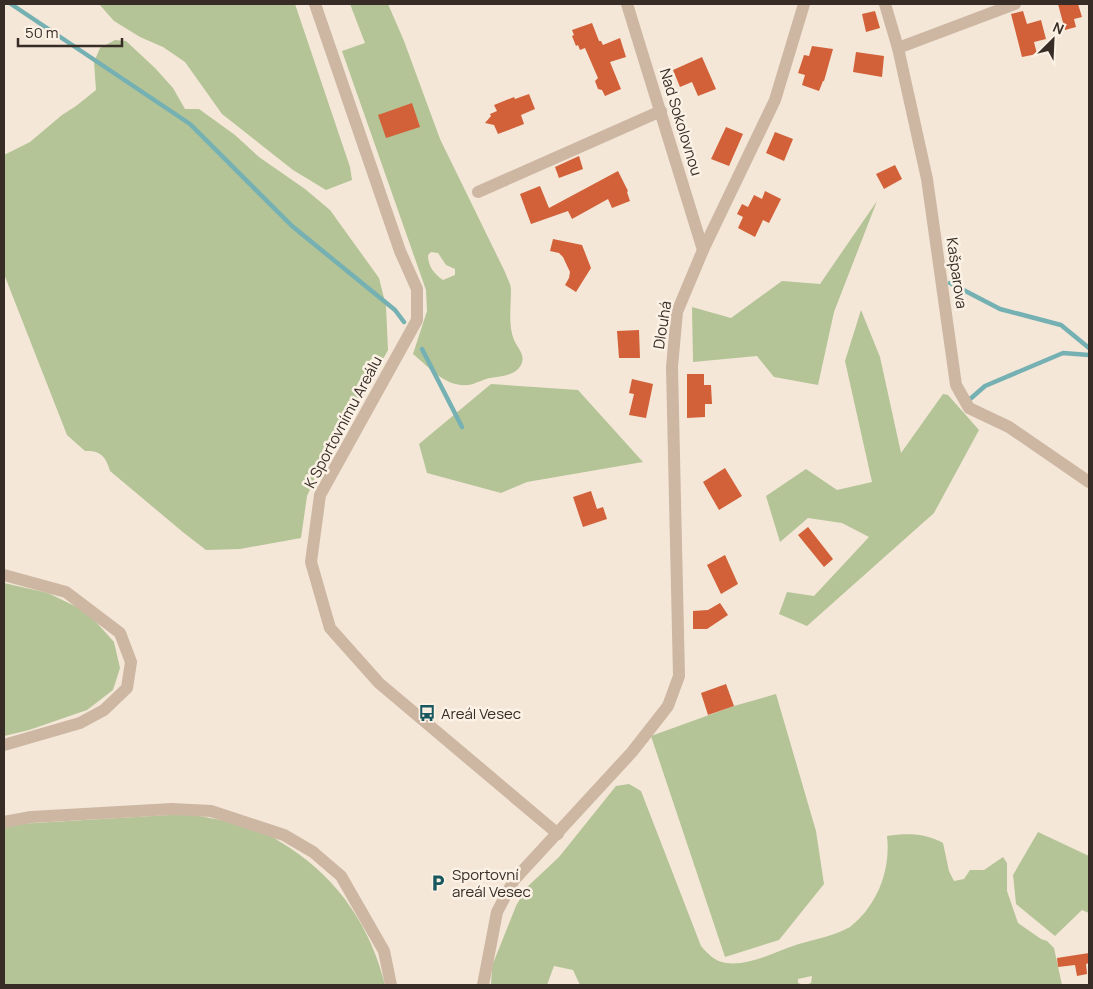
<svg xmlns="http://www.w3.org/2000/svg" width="1093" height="989" viewBox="0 0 1093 989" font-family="Manrope,sans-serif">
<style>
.green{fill:#b4c497;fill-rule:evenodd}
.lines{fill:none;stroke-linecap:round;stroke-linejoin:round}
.stream{stroke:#75b0b3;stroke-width:4.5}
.building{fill:#d26038}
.street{stroke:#cdb7a3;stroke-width:12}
.labels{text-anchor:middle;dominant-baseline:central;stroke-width:5;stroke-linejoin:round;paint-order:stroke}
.street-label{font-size:15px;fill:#372c26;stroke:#fbf1e5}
.poi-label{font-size:15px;fill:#372c26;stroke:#fbf1e5;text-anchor:start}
</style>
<rect width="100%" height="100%" fill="#f4e7d8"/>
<g class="green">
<polygon points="99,4 295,4 350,167 352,180 326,190 293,170 222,114 185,62 163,47 140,37 114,21"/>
<path d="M 350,4 L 388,4 L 404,41 L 440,139 L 505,272 C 507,278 511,284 511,290 C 511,307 508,325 514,340 C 518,349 526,355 521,365 C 515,376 501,376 490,378 C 483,379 476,384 468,385 C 445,387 430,368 413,354 L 427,311 L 426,290 L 342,51 L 365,43 ZM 431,252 L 438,253 L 446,265 L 455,269 L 455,275 L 443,280 C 434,274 428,266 428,255 Z"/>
<path d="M 115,40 L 126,41 L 155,68 L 173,88 L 185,109 L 199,109 L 235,135 L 259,157 L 305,189 L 330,210 L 379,278 L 386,306 L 388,350 L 348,423 L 318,472 L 307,496 L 301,538 L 240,549 L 206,550 L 184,533 L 110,471 C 106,457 101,450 85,451 L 67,435 L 4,274 L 4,155 L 30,142 L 62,115 L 76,106 L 96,90 L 94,62 L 100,48 Z"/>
<polygon points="877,201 834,312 818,385 774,377 757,356 693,362 692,307 731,318 782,281 820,284"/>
<polygon points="861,310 880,357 901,453 943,394 948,395 979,430 934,513 807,626 779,614 787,592 814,596 869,537 842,523 808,518 780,542 766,496 806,469 837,490 872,482 845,361"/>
<polygon points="491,384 578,390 643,462 527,482 501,493 427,473 419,444"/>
<polygon points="4,583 48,593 87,612 114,642 120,668 113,690 87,710 29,730 4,736"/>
<polygon points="776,694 816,831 824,884 779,940 725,957 651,736 734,706"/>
<path d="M 629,784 L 641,791 L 701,946 C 708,954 714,961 726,963 C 751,966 776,951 799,944 C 816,939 834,936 850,927 C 855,923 862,916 866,911 C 883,889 890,862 887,836 C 906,833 926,833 943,843 L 949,871 L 954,881 L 964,879 L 970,870 L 984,870 L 1003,857 L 1007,863 L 1007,891 L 1018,923 L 1041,939 L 1047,941 L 1054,948 L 1062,985 L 805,985 L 811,983 L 812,976 L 798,979 L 798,983 L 804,985 L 580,985 L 573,970 L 554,966 L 547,985 L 491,985 L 492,966 L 516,906 L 526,888 L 559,857 L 616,786 Z"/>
<path d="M 186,814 C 214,818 244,824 270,836 C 277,839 283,844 290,848 C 339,880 371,928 385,985 L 4,985 L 4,827 L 18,824 Z"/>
<polygon points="1038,832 1089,856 1089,913 1082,910 1055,936 1016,904 1013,875"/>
</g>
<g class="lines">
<g class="stream">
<polyline points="11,4 190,124 292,226 395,310 404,322"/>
<polyline points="950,283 1000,309 1061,325 1089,348"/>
<polyline points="422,349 462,427"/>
<polyline points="969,400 985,386 1063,353 1089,355"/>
</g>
</g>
<g class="building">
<polygon points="1058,4 1078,4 1082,17 1074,19 1076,27 1065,30"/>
<polygon points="875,11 880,28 866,32 862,14"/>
<polygon points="1023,11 1027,24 1041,20 1046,39 1034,42 1037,54 1022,57 1011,14"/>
<polygon points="592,23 599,41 601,41 603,45 620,38 626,57 610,62 621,89 605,96 602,90 598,89 595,81 598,78 585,48 580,50 578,45 576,46 572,36 574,35 572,30"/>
<polygon points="812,46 833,49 824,81 823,81 819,91 802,85 805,75 798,73 804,55 809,56"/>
<polygon points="856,52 884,56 882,77 853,72"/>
<polygon points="702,57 716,89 698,96 692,82 680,87 673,70"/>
<polygon points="529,94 535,109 521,115 524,124 498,134 494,125 485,123 491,116 490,114 497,111 494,105 514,97 515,99"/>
<polygon points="412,103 420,127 386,138 378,115"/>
<polygon points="726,127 743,134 729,166 711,159"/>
<polygon points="775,132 793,139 784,161 766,153"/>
<polygon points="579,156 583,169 559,178 555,167"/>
<polygon points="895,165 902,179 884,189 876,174"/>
<polygon points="618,171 628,191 627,192 630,201 612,208 608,199 572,219 568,211 531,224 520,194 540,186 549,208"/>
<polygon points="765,191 781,199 769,223 763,220 755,237 738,228 743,217 737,214 742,204 748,207 754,195 762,199"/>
<polygon points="553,239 582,245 591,268 576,292 565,285 569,278 570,272 563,257 559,253 550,251"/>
<polygon points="639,330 640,358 619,358 617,331"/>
<polygon points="687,374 704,374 704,385 711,385 712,404 705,404 705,417 687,418"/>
<polygon points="632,379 653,384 646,418 629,415 634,394 629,393"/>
<polygon points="725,468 742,496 719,510 703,482"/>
<polygon points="591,491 597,509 603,507 607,519 583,527 573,497"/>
<polygon points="808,527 833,559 824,567 798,535"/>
<polygon points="725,555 738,584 721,594 707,565"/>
<polygon points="720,603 728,615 707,629 693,629 693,611 708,610"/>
<polygon points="726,684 734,706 708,715 701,693"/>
<polygon points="1089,953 1089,963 1086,964 1087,974 1077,976 1075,965 1058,967 1057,958"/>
</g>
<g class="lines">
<g class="street">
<polyline points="315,4 400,251 417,289 417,320 320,495 311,562 330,628 379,683 558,834"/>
<polyline points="627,4 703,250"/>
<polyline points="885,4 898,48 927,179 956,385 969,408 1009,427 1089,482"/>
<polyline points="898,48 1015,4"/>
<polyline points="478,192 661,111"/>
<polyline points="4,575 66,592 120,633 131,662 127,688 104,710 80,723 4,745"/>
<polyline points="4,822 31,817 172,809 211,811 284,835 313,852 341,876 384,951 391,985"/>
<polyline points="483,985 497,912 514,880 632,752 668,706 679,676 672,367 677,312 703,250 775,100 804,4"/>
</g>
</g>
<defs>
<g id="bus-bare" transform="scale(1.35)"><path d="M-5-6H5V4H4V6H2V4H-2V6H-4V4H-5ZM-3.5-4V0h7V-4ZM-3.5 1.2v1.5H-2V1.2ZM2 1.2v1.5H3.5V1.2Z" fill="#17575d" stroke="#fbf1e5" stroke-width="2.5" paint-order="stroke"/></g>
<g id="parking-bare" transform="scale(1.35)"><path d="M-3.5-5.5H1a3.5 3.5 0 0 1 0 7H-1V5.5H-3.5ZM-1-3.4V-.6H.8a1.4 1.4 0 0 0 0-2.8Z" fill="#17575d" stroke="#fbf1e5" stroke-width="2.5" paint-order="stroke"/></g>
</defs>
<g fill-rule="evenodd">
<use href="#bus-bare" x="427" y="713"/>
<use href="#parking-bare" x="438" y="883"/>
</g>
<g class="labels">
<g class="street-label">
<text transform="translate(681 122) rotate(73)">Nad Sokolovnou</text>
<text transform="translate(957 273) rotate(82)">Kašparova</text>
<text transform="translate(662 325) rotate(-81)">Dlouhá</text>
<text transform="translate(343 422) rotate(-62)">K Sportovnímu Areálu</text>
</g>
<g class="poi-label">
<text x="441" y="713">Areál Vesec</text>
<text x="452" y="874">Sportovní<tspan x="452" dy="17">areál Vesec</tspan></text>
</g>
</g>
<rect width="1093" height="989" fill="none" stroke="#372c26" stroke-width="10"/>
<g transform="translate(1053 40) rotate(24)" stroke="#fbf1e5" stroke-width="4" paint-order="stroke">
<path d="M0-4L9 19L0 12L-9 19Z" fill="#372c26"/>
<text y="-8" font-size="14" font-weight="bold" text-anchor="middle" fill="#372c26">N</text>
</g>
<path d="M18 38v8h104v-8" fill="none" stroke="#372c26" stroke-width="2.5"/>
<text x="25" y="38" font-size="15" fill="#372c26" stroke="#fbf1e5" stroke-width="4" paint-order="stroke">50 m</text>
</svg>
